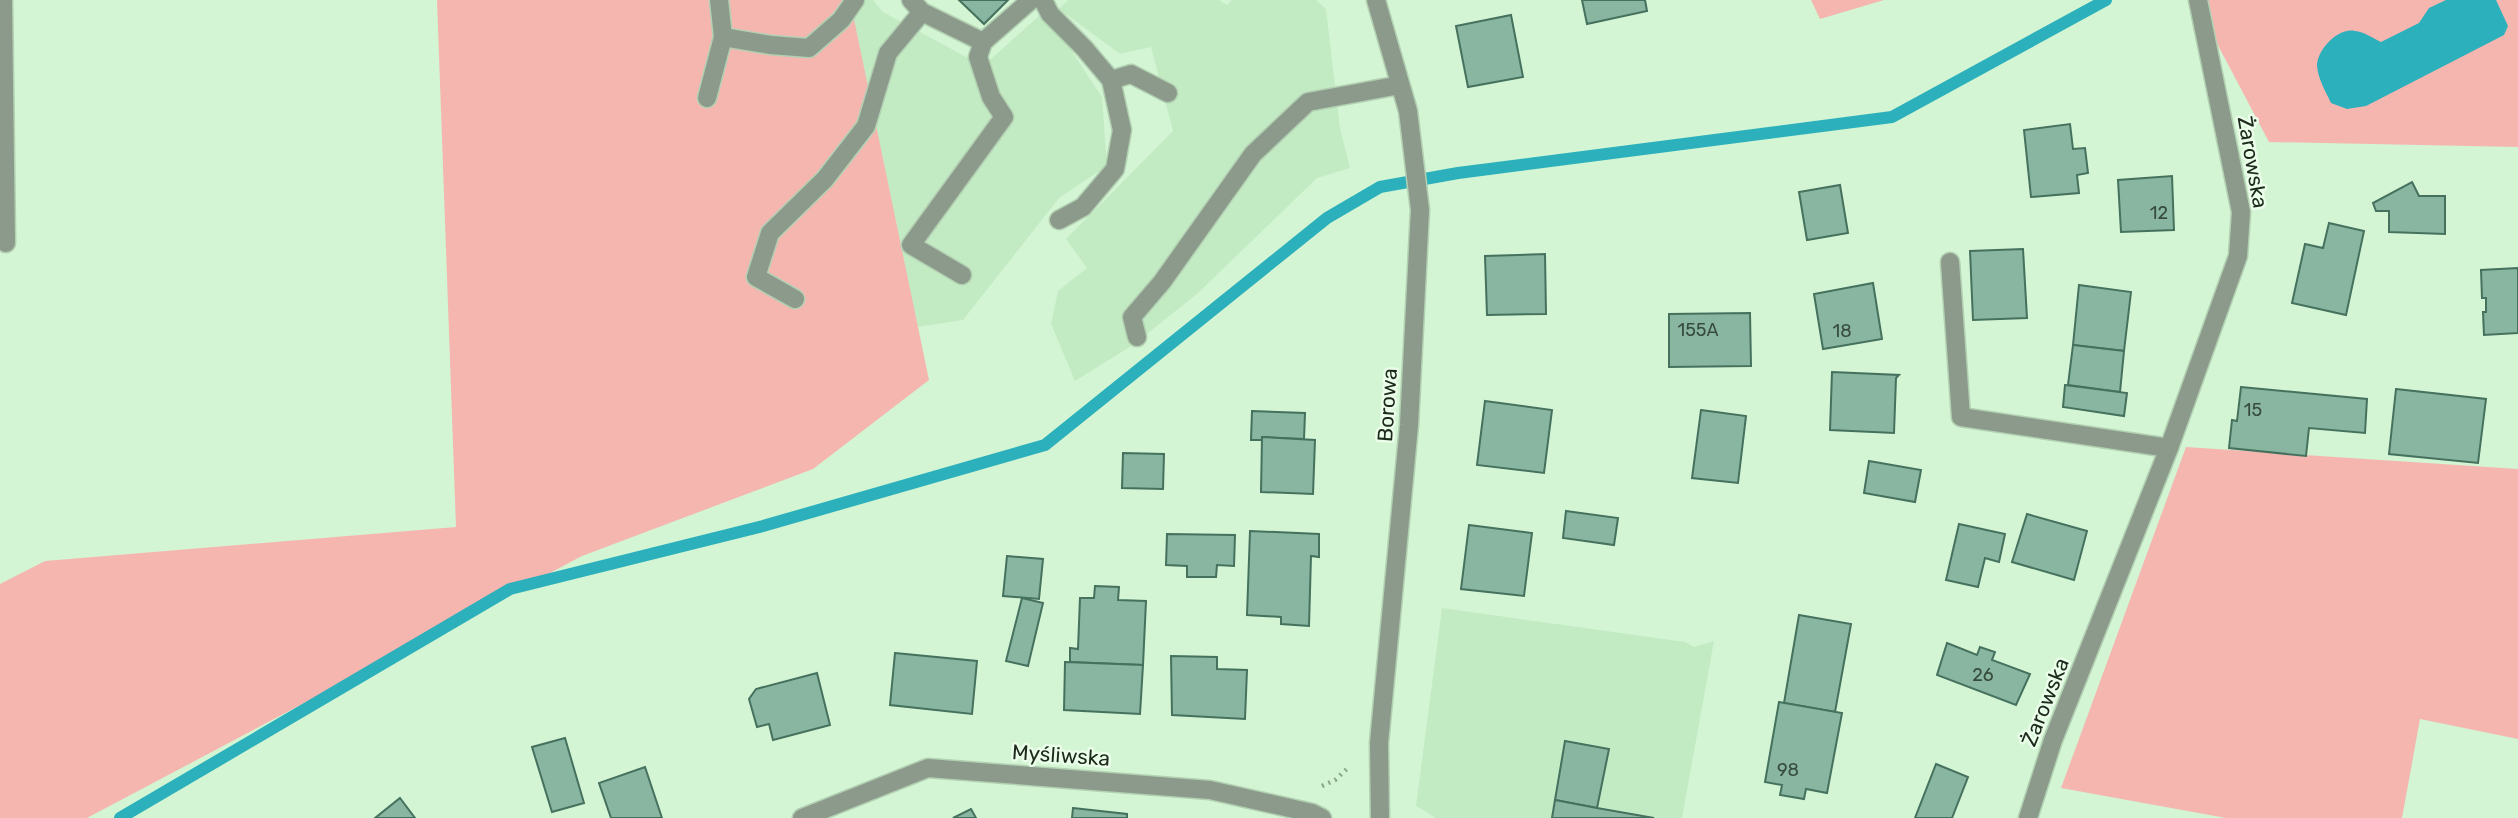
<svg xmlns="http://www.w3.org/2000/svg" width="2518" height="818" viewBox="0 0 2518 818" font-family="Rubik,sans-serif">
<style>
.built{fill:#c3ebc3}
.green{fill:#f5b6b0}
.water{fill:#2cb0bc}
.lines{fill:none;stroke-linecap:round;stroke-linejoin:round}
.stream{stroke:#2cb0bc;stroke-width:12}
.building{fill:#89b6a1;stroke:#45715e;stroke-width:2}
.lane-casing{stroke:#b2d0b2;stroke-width:21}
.street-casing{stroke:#b2d0b2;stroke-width:21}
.path{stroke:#8aa38a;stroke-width:4.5;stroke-dasharray:2 5;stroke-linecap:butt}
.lane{stroke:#8c9a8c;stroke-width:18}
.street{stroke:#8c9a8c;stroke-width:18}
.labels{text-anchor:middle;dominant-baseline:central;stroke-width:5;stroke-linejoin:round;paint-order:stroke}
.number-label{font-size:18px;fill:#374c3d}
.street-label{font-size:21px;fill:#1c291c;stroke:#eafee9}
</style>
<rect width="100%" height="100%" fill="#d3f5d3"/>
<g class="built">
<polygon points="664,0 873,0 883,12 983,66 1039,16 1065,41 1102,97 1107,166 1059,198 963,320 845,338"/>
<polygon points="1068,0 1219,0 1227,5 1232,0 1316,0 1326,9 1340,128 1350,168 1317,178 1197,294 1133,345 1075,381 1051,324 1058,291 1087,268 1066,239 1173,131 1151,47 1120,54 1059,9"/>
<polygon points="1442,608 1685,642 1694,647 1714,641 1682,818 1436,818 1416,806"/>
</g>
<g class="green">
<polygon points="437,0 850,0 929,380 813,469 582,556 87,818 0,818 0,584 45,561 456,527"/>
<polygon points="1811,0 1884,0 1820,19"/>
<polygon points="2194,0 2518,0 2518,147 2269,142"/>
<polygon points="2186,447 2518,469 2518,739 2420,719 2402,818 2226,818 2061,788"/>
</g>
<path class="water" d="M 2446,0 L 2496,0 L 2508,26 L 2504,35 L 2366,106 L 2347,109 L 2331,103 C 2326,92 2318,79 2317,66 C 2317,50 2338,27 2355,31 C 2364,32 2373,38 2381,42 L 2419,23 L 2429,8 Z"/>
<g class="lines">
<polyline class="stream" points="120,818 510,589 763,526 1045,445 1327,218 1380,187 1458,173 1892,117 2106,0"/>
</g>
<g class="building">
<polygon points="959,0 1008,0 984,24"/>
<polygon points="1582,0 1645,0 1647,11 1587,24"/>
<polygon points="1511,15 1523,77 1468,87 1456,26"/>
<polygon points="2070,124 2073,149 2085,148 2088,173 2077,175 2079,193 2031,197 2024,130"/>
<polygon points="2172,176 2174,230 2121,232 2118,180"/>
<polygon points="2412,182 2419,196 2445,196 2445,234 2389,232 2389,211 2376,211 2373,203"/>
<polygon points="1840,185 1848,233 1807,240 1799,192"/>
<polygon points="2329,223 2364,231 2346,315 2292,303 2305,244 2323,248"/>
<polygon points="2023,249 2027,318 1973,320 1970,251"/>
<polygon points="1545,254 1546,314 1487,315 1485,256"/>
<polygon points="2518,268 2518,333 2484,335 2483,312 2486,312 2486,298 2482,298 2481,270"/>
<polygon points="1873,283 1882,339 1823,349 1814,294"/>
<polygon points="2079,285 2131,292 2124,351 2073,345"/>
<polygon points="1750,313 1751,366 1669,367 1669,314"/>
<polygon points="2073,345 2124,351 2120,392 2068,385"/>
<polygon points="1832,372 1899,375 1896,378 1894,433 1830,430"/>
<polygon points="2065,385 2127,393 2124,416 2063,407"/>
<polygon points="2241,387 2367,399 2365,433 2309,428 2306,456 2229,448 2232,420 2237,421"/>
<polygon points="2396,389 2486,399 2478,463 2389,454"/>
<polygon points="1485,401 1552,410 1544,473 1477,465"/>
<polygon points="1701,410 1746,416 1738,483 1692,478"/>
<polygon points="1252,411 1305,413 1304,439 1262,437 1262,440 1251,440"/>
<polygon points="1262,437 1315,440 1313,494 1261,492"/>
<polygon points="1123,453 1164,454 1163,489 1122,488"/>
<polygon points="1869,461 1921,470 1915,502 1864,493"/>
<polygon points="1566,511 1618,518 1614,545 1563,538"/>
<polygon points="2027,514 2087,531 2074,580 2012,562"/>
<polygon points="1959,524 2005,534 1999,562 1985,558 1978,587 1946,580"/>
<polygon points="1469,525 1532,533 1524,596 1461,589"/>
<polygon points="1250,531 1319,534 1319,557 1311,556 1309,626 1281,624 1281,617 1247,615"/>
<polygon points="1167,534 1235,535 1234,566 1217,565 1216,577 1187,577 1187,566 1166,565"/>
<polygon points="1007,556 1043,559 1039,599 1003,596"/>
<polygon points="1095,586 1119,587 1118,600 1146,601 1143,665 1070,662 1070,648 1078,649 1080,598 1094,598"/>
<polygon points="1022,598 1043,603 1028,666 1006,661"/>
<polygon points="1799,615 1851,624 1835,712 1784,703"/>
<polygon points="1947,643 1977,655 1980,647 1995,652 1992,660 2030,674 2016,705 1937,675"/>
<polygon points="895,653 977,661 972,714 890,705"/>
<polygon points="1171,656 1217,657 1217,669 1247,670 1245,719 1172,715"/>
<polygon points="1065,662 1143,665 1140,714 1064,710"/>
<polygon points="817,673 830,725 773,740 769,724 757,727 749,699 756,689"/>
<polygon points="1779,702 1842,713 1827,793 1806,789 1804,799 1780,795 1782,785 1765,782"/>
<polygon points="565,738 584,803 552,812 532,747"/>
<polygon points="1565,741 1609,749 1597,808 1555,800"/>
<polygon points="1936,764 1968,777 1952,818 1915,818"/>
<polygon points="645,767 662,818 611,818 599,783"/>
<polygon points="400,798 415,818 375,818"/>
<polygon points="1555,800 1597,808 1654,818 1552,818"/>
<polygon points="1073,808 1127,814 1127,818 1072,818"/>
<polygon points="971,809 976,818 953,818"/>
</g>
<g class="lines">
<g class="lane-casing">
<g id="lane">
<polyline points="719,0 723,37 771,45 809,48 841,20 855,0"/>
<polyline points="911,0 922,12 983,42 1031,0"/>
<polyline points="1043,0 1050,14 1084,48 1111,80 1122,130 1115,169 1083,207 1059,220"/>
<polyline points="1111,80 1131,74 1168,93"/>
<polyline points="707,98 723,37"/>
<polyline points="962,275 911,245 1004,117 991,97 978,57 983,42"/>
<polyline points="795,299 756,277 770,233 825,179 866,126 888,53 922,12"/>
<polyline points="1137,337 1132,317 1162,282 1253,154 1308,102 1400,85"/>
</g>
</g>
<g class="street-casing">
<g id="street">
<polyline points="3,0 6,243"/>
<polyline points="1376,0 1408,111 1420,210 1409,425 1379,743 1380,818"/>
<polyline points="1950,262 1961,417 2169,448"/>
<polyline points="802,818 928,768 1210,790 1312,813 1322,818"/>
<polyline points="2028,818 2053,740 2169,448 2238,256 2241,212 2198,0"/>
</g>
</g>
<polyline class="path" points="1322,786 1335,780 1350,766"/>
<use href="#lane" class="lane"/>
<use href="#street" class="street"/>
</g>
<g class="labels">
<g class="number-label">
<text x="2159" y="213">12</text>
<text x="1698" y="330">155A</text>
<text x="1842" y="331">18</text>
<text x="2253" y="410">15</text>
<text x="1983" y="675">26</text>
<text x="1788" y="770">98</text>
</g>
<g class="street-label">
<text transform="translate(2253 162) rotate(80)">Żarowska</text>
<text transform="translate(1387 405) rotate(-86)">Borowa</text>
<text transform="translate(2045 702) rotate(-68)">Żarowska</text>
<text transform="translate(1061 755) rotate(4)">Myśliwska</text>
</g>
</g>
</svg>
